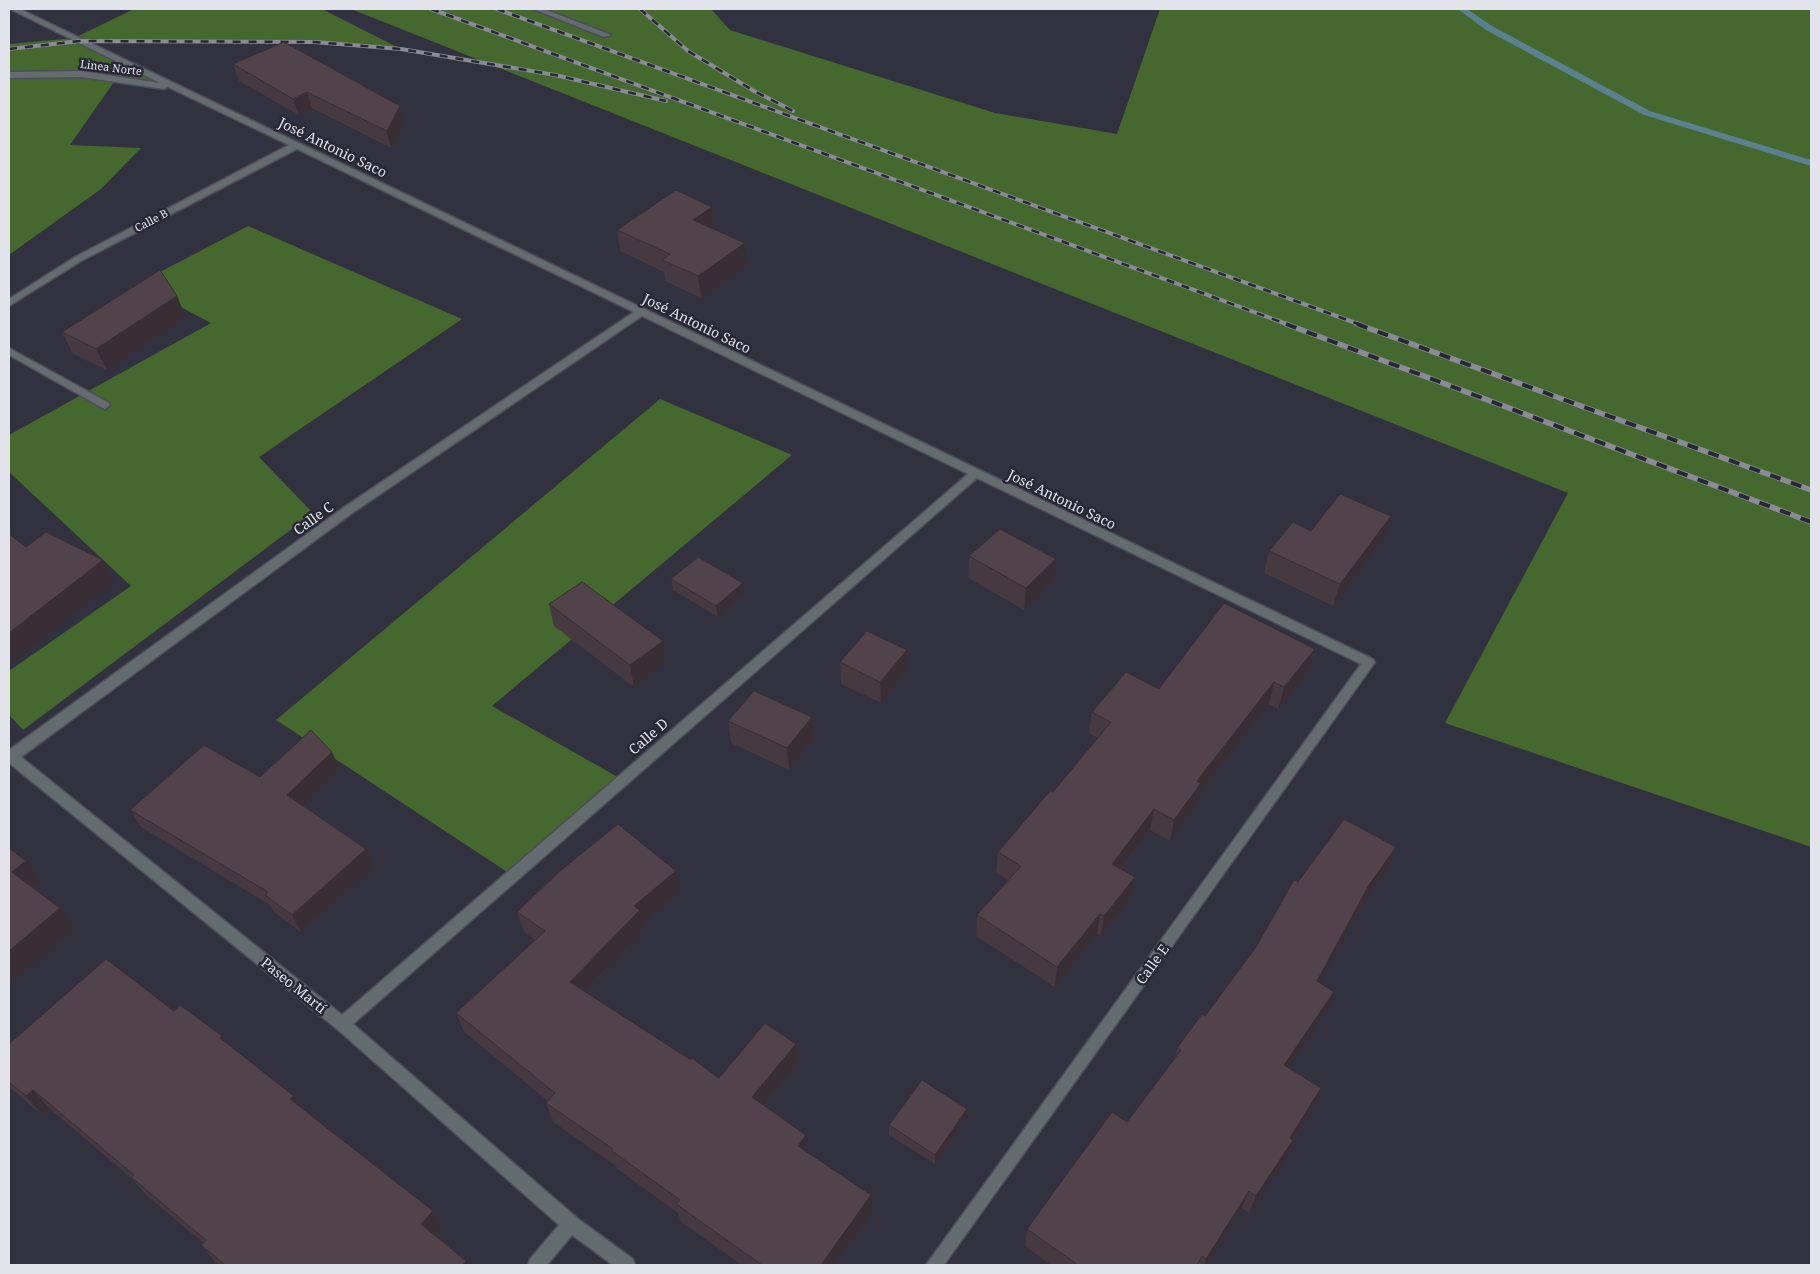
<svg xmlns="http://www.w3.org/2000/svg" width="1820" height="1274" viewBox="0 0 1820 1274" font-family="'Noto Serif',serif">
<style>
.green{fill:#45682e}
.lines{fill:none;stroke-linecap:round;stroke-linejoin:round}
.stream{fill:#59818f;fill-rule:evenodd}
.minor-casing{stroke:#4d4d5b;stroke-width:3}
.minor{fill:#646c6f;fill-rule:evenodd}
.rail-far1-casing{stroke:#8b8b97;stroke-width:4}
.rail-casing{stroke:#8b8b97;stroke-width:5.5}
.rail-far1{stroke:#272735;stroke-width:2.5;stroke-dasharray:8;stroke-linecap:butt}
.rail{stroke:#272735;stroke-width:4;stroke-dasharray:11;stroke-linecap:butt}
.wall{fill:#473940}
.shaded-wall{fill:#392e34}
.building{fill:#52424a;stroke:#392e34}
.labels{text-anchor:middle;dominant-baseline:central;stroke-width:5;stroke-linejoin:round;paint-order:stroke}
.far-street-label{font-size:11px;fill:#e3e3ec;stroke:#272735}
.street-label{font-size:14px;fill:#e3e3ec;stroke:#272735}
</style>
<rect width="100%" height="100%" fill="#31313f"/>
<g class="green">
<polygon points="134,9 322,9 401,49 314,42 81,41 172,86 116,79 70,145 141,148 101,189 9,255 9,44 74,38"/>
<polygon points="351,9 711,9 730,30 995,113 1117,134 1160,9 1811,9 1811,847 1445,723 1568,493"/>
<polygon points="248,226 462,319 259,457 313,513 23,730 9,715 9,671 131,586 9,472 9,435 211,323 137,284"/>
<polygon points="660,399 792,455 492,706 623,780 512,875 276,720"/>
</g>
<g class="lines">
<polygon class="stream" points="1458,9 1467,9 1492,26 1650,111 1811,160 1811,166 1644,115 1486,30"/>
<g class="minor-casing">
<g id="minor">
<path d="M 10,9 L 20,9 L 1373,659 L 1375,662 L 1373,665 L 944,1265 L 926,1265 L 1361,664 L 977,478 L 353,1024 L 577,1218 L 633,1259 L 635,1265 L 613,1265 L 572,1235 L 547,1265 L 528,1265 L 530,1259 L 559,1225 L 337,1029 L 9,763 L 9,750 L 343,508 L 634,312 L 297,149 L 81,261 L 9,306 L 9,299 L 75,257 L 289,145 L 168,87 L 164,89 L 81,77 L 9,78 L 9,72 L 81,71 L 160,83 ZM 642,316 L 968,474 L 342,1015 L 21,757 L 351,514 Z"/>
<polygon points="533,9 544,9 611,35 604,37"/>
<polygon points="9,348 109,403 110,405 105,409 101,407 9,355"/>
</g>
</g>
<use href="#minor" class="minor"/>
<g class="rail-far1-casing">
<g id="rail-far1">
<polyline points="431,9 1289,325"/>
<polyline points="497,9 1361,325"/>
<polyline points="640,9 688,51 754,91 793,111"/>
<polyline points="9,49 80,41 314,42 401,49 555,75 666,101"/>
</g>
</g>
<g class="rail-casing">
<g id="rail">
<polyline points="1286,324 1811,522"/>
<polyline points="1357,324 1811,490"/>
</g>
</g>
<use href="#rail-far1" class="rail-far1"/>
<use href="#rail" class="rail"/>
</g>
<g class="wall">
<polygon points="233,64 400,106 404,123 391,148 312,108 299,115 239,81"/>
<polygon points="712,207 714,228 713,229 747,264 701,298 665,281 664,272 620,251 617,230"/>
<polygon points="177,296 186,318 107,370 73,354 62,332"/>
<polygon points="1311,531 1384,538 1333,606 1264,573 1269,551"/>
<polygon points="969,556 1054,581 1024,610 968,578"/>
<polygon points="671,579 744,594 718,617 673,590"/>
<polygon points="549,604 663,641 666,662 634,687 554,626"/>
<polygon points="1315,649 1309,671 1278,709 1269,704 1198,795 1196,804 1170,841 1150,830 1121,869 1135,877 1131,897 1101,936 1097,934 1055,987 976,936 977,915 1008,880 996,873 998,852 1053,792 1098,738 1089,733 1092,712 1159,689"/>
<polygon points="840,662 907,671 881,703 841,684"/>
<polygon points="812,717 814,739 789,770 731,743 728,721"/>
<polygon points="340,770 303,805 366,849 374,866 301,932 274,912 270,905 141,827 130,810 260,777"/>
<polygon points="1388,868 1361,906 1319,983 1326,1011 1288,1067 1321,1088 1314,1107 1293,1140 1286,1158 1249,1213 1242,1208 1206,1265 1051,1265 1025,1246 1027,1229 1127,1122 1175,1059 1177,1048 1205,1016 1256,947"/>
<polygon points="680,892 643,922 644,930 585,992 691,1060 719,1078 796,1044 798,1063 764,1105 808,1153 872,1213 834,1265 742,1265 681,1222 678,1213 617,1169 616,1166 553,1122 546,1103 548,1101 464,1032 456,1013 535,940 524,932 517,912"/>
<polygon points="174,1011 227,1044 302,1109 433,1211 442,1228 436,1236 469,1265 220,1265 215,1262 201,1245 203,1243 146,1195 132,1179 49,1108 42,1115 9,1087 9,1044"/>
<polygon points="967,1109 966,1118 935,1164 889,1135 889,1125"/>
</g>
<g class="shaded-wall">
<polygon points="307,92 312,108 299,115 293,99"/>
<polygon points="400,106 404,123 391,148 387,131"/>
<polygon points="712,207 714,228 695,241 693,220"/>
<polygon points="745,243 747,264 701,298 698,276"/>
<polygon points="177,296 186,318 107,370 96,349"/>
<polygon points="1391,516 1384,538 1333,606 1340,584"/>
<polygon points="1056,559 1054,581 1024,610 1026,588"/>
<polygon points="103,560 114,582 11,664 9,659 9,633"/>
<polygon points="743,583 744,594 718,617 716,606"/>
<polygon points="663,641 666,662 634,687 630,665"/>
<polygon points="1315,649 1309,671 1278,709 1284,687"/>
<polygon points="907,650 907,671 881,703 880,682"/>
<polygon points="1274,682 1269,704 1198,795 1196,804 1170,841 1174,820 1197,781"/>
<polygon points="812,717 814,739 789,770 787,748"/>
<polygon points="332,752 340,770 296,812 287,795"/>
<polygon points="1154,809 1150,830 1109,884 1112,864"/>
<polygon points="1396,847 1388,868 1361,906 1310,1001 1317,981 1369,885"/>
<polygon points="366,849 374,866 301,932 292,915"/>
<polygon points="26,861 41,882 27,892 12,872"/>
<polygon points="676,871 680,892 643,922 644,930 576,1001 570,982 634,906"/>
<polygon points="1135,877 1131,897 1101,936 1104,916"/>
<polygon points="60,908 75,928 9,984 9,951"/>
<polygon points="1100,914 1097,934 1055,987 1057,967"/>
<polygon points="1334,992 1326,1011 1277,1084 1284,1065"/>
<polygon points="222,1036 234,1055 220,1038"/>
<polygon points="796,1044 798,1063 755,1116 752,1097"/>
<polygon points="1321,1088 1314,1107 1282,1156 1290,1138"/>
<polygon points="33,1090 49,1108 42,1115 26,1096"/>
<polygon points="294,1096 305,1114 290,1099"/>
<polygon points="967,1109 966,1118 935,1164 935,1155"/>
<polygon points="806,1135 808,1153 798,1146"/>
<polygon points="1293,1140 1286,1158 1249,1213 1256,1196"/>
<polygon points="1249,1191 1242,1208 1206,1265 1204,1265 1206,1259"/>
<polygon points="871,1195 872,1213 834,1265 821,1265"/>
<polygon points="433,1211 442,1228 431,1241 421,1224"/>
<polygon points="466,1261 469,1265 462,1265"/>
</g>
<g class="building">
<polygon points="284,42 400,106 387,131 307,92 293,99 233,64"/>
<polygon points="676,190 712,207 693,220 745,243 698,276 662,260 670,254 617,230"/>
<polygon points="160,270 177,296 96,349 62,332"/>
<polygon points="1340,494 1391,516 1340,584 1269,551 1293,522 1311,531"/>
<polygon points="1000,529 1056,559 1026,588 969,556"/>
<polygon points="46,532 103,560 9,633 9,534 26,547"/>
<polygon points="698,557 743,583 716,606 671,579"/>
<polygon points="582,582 663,641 630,665 549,604"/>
<polygon points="1224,603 1315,649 1284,687 1274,682 1197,781 1201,783 1174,820 1154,809 1112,864 1135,877 1104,916 1100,914 1057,967 977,915 1021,866 998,852 1050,791 1053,792 1111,722 1092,712 1126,672 1159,689"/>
<polygon points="867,631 907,650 880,682 840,662"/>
<polygon points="754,691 812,717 787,748 728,721"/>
<polygon points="311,730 332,752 287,795 366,849 292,915 265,895 268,892 130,810 204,745 260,777"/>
<polygon points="1344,819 1396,847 1369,885 1317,981 1334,992 1284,1065 1321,1088 1290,1138 1293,1140 1256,1196 1249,1191 1206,1259 1202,1256 1197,1265 1078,1265 1027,1229 1112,1112 1127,1122 1181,1050 1177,1048 1202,1014 1205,1016 1256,947 1294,880 1298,882"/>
<polygon points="618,824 676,871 634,906 640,910 570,982 691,1060 692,1058 719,1078 765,1023 796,1044 752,1097 806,1135 798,1146 871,1195 821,1265 762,1265 676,1204 680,1200 612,1151 613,1149 546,1103 555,1093 456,1013 545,931 517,912 560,871"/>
<polygon points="9,848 26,861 12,872 60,908 9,951"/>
<polygon points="106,959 174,1011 180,1005 222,1036 220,1038 294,1096 290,1099 433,1211 421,1224 466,1261 462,1265 225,1265 201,1245 206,1240 131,1177 134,1175 33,1090 26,1096 9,1082 9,1044"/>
<polygon points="922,1080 967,1109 935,1155 889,1125"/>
</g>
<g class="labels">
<g class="far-street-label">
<text transform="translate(111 67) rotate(7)">Linea Norte</text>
<text transform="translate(151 220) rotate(-28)">Calle B</text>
</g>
<g class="street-label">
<text transform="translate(333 147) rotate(26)">José Antonio Saco</text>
<text transform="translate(697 323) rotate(26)">José Antonio Saco</text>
<text transform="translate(1062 499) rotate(26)">José Antonio Saco</text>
<text transform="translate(313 518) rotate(-36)">Calle C</text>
<text transform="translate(648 736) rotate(-41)">Calle D</text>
<text transform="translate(1152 964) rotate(-54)">Calle E</text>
<text transform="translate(294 985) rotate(39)">Paseo Martí</text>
</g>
</g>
<rect width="1820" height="1274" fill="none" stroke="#e3e3ec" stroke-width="20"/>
</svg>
